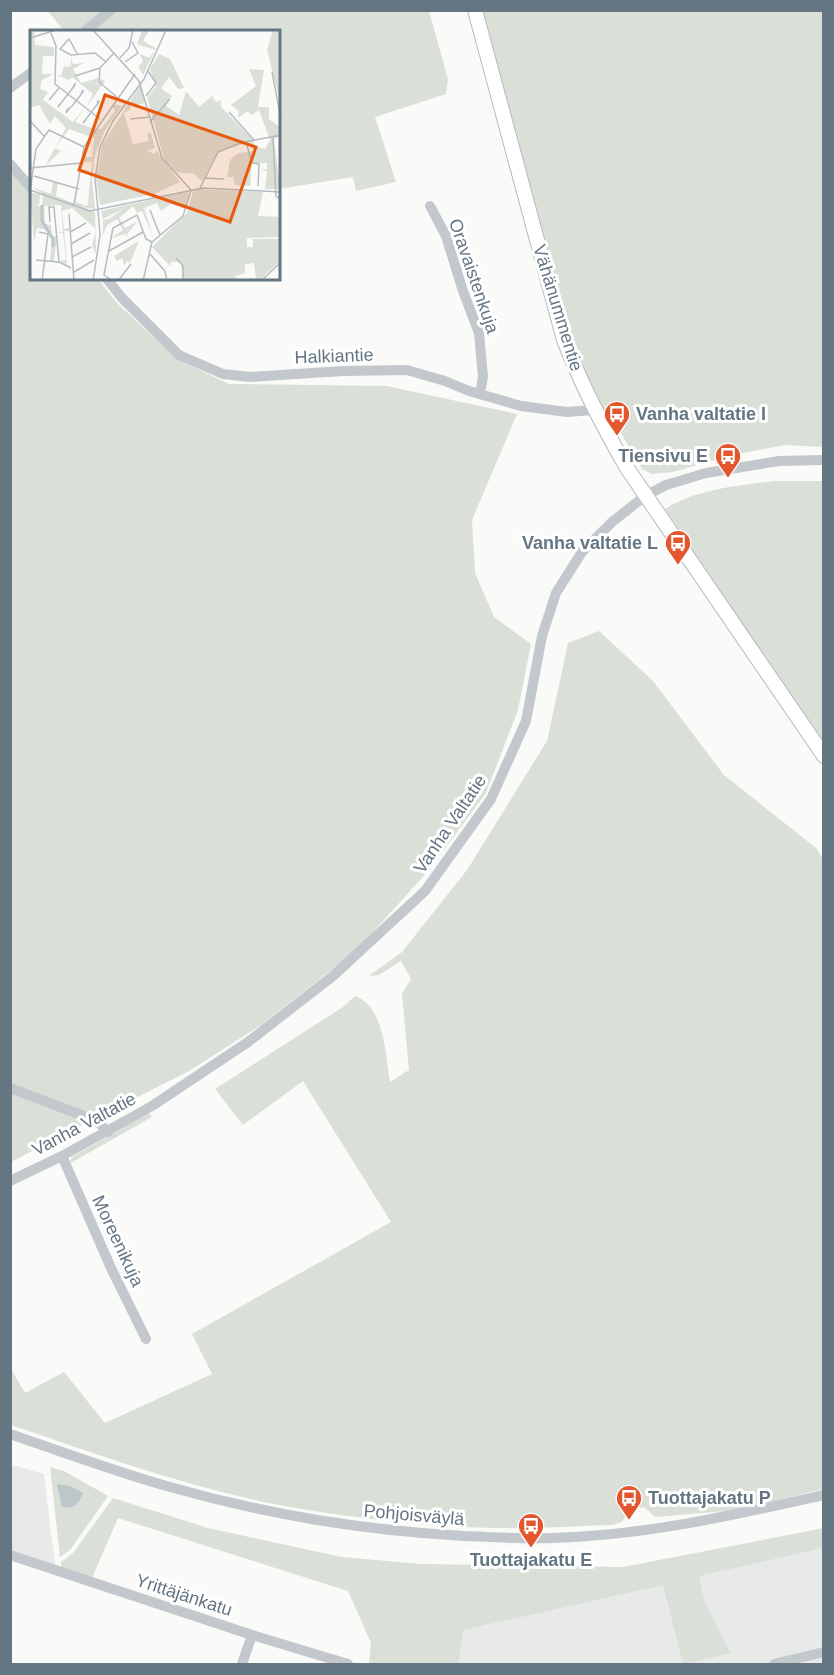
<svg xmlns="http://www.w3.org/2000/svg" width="834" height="1675" viewBox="0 0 834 1675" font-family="Helvetica,sans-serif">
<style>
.built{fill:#e8e9e9}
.green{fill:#dadfd7}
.water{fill:#bbc7cb}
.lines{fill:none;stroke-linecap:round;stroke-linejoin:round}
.major-casing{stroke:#b5babe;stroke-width:16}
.minor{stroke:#c3c8cc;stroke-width:10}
.major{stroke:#fff;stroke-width:14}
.labels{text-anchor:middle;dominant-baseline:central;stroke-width:6;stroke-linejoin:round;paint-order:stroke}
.street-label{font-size:18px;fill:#657683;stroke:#fff}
.poi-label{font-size:18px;font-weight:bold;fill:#657683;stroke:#fff;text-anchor:start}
.inset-river{fill:none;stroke:#bbc7cb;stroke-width:3}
.inset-road{fill:none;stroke:#b5bdc2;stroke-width:1.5}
.view{fill:#e8590c;fill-opacity:0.15;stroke:#e8590c;stroke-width:3}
.inset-edge{fill:none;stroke:#657683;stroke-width:3}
</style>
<rect width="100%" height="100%" fill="#fafaf8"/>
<g class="built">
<polygon points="11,1466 16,1466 44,1474 55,1565 11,1550"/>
<polygon points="823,1548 823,1664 459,1664 463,1630 664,1584 683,1664 731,1652 705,1602 698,1575"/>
</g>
<g class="green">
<polygon points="48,11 429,11 448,79 446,94 375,117 396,182 356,191 353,177 279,189 279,32 64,31"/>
<polygon points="482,11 823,11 823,447 785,445 732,455 673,472 652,474 642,469 611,416 598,402 569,335"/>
<polygon points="11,169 31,195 32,279 98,279 117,303 177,359 229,384 387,386 517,414 472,520 475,573 494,617 531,644 518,710 486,793 429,870 356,951 261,1025 189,1071 96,1118 11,1085"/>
<path d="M 774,481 L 823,481 L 823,742 L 665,509 C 697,489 736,486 774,481 Z"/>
<path d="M 599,631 L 653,681 L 724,775 L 816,848 L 824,861 L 823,1489 L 738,1510 L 655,1517 L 644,1507 L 629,1510 L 622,1522 L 612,1525 C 574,1526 536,1529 498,1528 C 435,1527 371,1520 308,1510 C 206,1494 108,1458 11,1425 L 10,1367 L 25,1393 L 64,1372 L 105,1423 L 212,1374 L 192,1334 L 391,1222 L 303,1081 L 243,1125 L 215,1089 L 343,1007 L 355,996 C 385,1007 385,1054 390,1082 L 409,1070 L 402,994 L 411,979 L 401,961 L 379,975 L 369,976 L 402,952 L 467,870 L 547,741 L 568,643 Z"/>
<polygon points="11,1092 88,1122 11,1162"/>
<polygon points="147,1114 150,1114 152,1117 69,1164 72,1157"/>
<polygon points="50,1467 64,1471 108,1496 70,1550 60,1557"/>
<polygon points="113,1498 208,1528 342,1557 421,1564 623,1567 824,1528 823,1548 699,1576 705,1602 731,1653 683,1664 663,1585 463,1630 459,1664 369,1664 371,1643 348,1591 118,1518 92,1578 61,1569 61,1562 73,1553"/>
</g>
<path class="water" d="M 57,1484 L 70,1486 L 83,1493 C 78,1504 75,1509 62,1507 Z"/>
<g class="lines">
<g class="major-casing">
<path id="major" d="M 475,10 L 564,340 C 582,386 602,425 627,468 L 824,756"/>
</g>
<g class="minor">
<polyline points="84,32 111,10"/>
<polyline points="10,88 32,72"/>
<polyline points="10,164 32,189"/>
<polyline points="430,206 446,236 463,291 479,333 483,377 480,394"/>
<polyline points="107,279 122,298 179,355 223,374 250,377 343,371 407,370 445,381 469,391 521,406 567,412 593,410"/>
<polyline points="10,1088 97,1121 108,1132"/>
<polyline points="62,1156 111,1268 146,1339"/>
<polyline points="10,1181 62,1156 152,1106 248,1042 333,976 425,891 491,799 526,721 542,636 556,593 582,552 612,522 645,496 666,485 706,473 779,461 824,460"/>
<path d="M 10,1434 C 63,1452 116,1472 170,1487 C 269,1515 361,1530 464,1536 C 493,1537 522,1539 551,1538 C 643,1536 734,1515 824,1495"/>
<polyline points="10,1555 252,1635 348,1664"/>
<polyline points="242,1664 252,1635"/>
<polyline points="774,1664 824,1652"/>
</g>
<use href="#major" class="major"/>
</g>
<defs>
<g id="bus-pin" transform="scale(1.35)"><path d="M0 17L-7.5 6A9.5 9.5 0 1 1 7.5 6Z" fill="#e4572e" stroke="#fff"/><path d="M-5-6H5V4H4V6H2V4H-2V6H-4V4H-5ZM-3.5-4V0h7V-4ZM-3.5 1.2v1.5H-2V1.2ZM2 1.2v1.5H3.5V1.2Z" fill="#fff"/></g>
</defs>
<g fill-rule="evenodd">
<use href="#bus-pin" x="617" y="414"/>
<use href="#bus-pin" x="728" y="456"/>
<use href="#bus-pin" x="678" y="543"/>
<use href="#bus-pin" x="629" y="1498"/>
<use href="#bus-pin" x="531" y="1526"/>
</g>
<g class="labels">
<g class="street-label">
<text transform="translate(474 276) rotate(71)">Oravaistenkuja</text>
<text transform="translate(558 308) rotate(73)">Vähänummentie</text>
<text transform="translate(334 356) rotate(-2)">Halkiantie</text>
<text transform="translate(450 824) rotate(-56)">Vanha Valtatie</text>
<text transform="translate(84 1124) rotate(-28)">Vanha Valtatie</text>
<text transform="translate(118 1241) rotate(65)">Moreenikuja</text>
<text transform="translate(414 1515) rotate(5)">Pohjoisväylä</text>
<text transform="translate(184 1595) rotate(18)">Yrittäjänkatu</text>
</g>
<g class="poi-label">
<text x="636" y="414">Vanha valtatie I</text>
<text x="708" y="456" text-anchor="end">Tiensivu E</text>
<text x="658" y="543" text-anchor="end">Vanha valtatie L</text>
<text x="648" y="1498">Tuottajakatu P</text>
<text x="531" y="1560" text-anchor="middle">Tuottajakatu E</text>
</g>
</g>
<g transform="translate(30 30)">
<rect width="250" height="250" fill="#fafaf8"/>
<path d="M 0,0 L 4,0 L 5,15 L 24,17 L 24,26 L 13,26 L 12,44 L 23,44 L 12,50 L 10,59 L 18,62 L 13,70 L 43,92 L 54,78 L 45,92 L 62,98 L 61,105 L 64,99 L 71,99 L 85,81 L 82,74 L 92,76 L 75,100 L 65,125 L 62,150 L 65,179 L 46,176 L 46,172 L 57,176 L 58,172 L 62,132 L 54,132 L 54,127 L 62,127 L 64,108 L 39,99 L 25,118 L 31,121 L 15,136 L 36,98 L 25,86 L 20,94 L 9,75 L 0,78 ZM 112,0 L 119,0 L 113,11 L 126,18 L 113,45 L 110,51 L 113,45 L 108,36 L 113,32 L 110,24 L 119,28 L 125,20 L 107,14 ZM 243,0 L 250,0 L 249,87 L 249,68 L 237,20 ZM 129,24 L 140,29 L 154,58 L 148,59 L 139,47 L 131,58 L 142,66 L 135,75 L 149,85 L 156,61 L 169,77 L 182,66 L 186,72 L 191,70 L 191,77 L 223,110 L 225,116 L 235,119 L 240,110 L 229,80 L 221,85 L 218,81 L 208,88 L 209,81 L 201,75 L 226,56 L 219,39 L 234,40 L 228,77 L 239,77 L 239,89 L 250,97 L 250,106 L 244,109 L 250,159 L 235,159 L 237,141 L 230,139 L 237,139 L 237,133 L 222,133 L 220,156 L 205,155 L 203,147 L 197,147 L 200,130 L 208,123 L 224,121 L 217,113 L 223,111 L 188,122 L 172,151 L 164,144 L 146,142 L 134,129 L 117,67 L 126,57 L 120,39 ZM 41,26 L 43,34 L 54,33 L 43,39 L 51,53 L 68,48 L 67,57 L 69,48 L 75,51 L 56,78 L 63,64 L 42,47 L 39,50 L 27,45 L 32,45 L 33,37 L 41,36 ZM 110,56 L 116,73 L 100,76 L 100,80 L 94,83 L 103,114 L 119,111 L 117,104 L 121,103 L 125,118 L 117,121 L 125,124 L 126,120 L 150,152 L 124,164 L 70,175 L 66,149 L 72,115 ZM 23,152 L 28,153 L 26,166 L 65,182 L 66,224 L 62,216 L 66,199 L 42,178 L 32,181 L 34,199 L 39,198 L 39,201 L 34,201 L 37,235 L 30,231 L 36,230 L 33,203 L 27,203 L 33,201 L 31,175 L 14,176 L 15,194 L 21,195 L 22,206 L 27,206 L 24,231 L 20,231 L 22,208 L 17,200 L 7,198 L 4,212 L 0,163 L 10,164 L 9,175 L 5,176 L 12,176 L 13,164 L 2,157 L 21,164 ZM 169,159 L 233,162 L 228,186 L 250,187 L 250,207 L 217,208 L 217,217 L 223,217 L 223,209 L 250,209 L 250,231 L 230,250 L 226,250 L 224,233 L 215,234 L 215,243 L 205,246 L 207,250 L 153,250 L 151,232 L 141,232 L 140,236 L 122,217 L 157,183 L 163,161 ZM 159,161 L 155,179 L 141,174 L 131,181 L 127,173 L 114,178 L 123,206 L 112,181 L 107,183 L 103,176 L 89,188 L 95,198 L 108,191 L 97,204 L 100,209 L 96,204 L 81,208 L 93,200 L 87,189 L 77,195 L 73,205 L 73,190 L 79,189 L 95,178 L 73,189 L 71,181 ZM 109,211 L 100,233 L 97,231 L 94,235 L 92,228 L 87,231 L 84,226 Z" fill="#dadfd7"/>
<path class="inset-river" d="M 12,175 L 12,191 L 23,209 L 23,217"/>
<path class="inset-road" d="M 63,0 L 109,51 L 132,128 L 161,160 L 153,186 L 122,212M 21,3 L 26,16 L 25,54 L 70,89M 0,8 L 26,0M 84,23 L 70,38 L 69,52 L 87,67M 48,25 L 39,9 L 30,19 L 41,25 L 65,23 L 76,32M 90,28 L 99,18 L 103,0M 95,32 L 108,23 L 102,12M 242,42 L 251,89M 45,46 L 70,38M 116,66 L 126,53 L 118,41M 22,67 L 19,70 L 29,58M 30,74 L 28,77 L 45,55 L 45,54 L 43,57M 39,79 L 36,83 L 37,80 L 42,76 L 53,62 L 53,60 L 51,64M 199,82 L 224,110M 100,89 L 120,87M 56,90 L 53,93 L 66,76 L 69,72 L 68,71 L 67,75M 0,91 L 14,106M 120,92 L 140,69M 243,108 L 246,166 L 251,170M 216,112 L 222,133 L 229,134 L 228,156M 0,138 L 52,133M 4,146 L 49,159M 175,148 L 194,149M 170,158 L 188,122 L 210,113 L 251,105M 0,160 L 60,181 L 173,158 L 251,162M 0,162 L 6,119 L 19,100 L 54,117M 44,175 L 54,117 L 105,44M 68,180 L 65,149 L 70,117 L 83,91 L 114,49 L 136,0M 120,180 L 130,205M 39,184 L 44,251M 20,192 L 19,177 L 24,177 L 29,232 L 41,238M 9,202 L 18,204 L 12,251M 40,202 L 56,193M 41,214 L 60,203M 79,221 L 113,202M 119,223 L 135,241 L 137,251M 42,227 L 61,217M 146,228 L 153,236 L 153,251M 6,230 L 29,232M 44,242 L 64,230M 63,251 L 70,205 L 68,180M 83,251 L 74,245 L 83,198 L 107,185 L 116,209 L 122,212M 88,251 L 101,234M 113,251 L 122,212M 231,251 L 251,232"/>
<path class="view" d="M 75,65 L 226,117 L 200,192 L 49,140 Z"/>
<rect width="250" height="250" class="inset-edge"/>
</g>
<rect width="834" height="1675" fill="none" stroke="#657683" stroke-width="24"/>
</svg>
